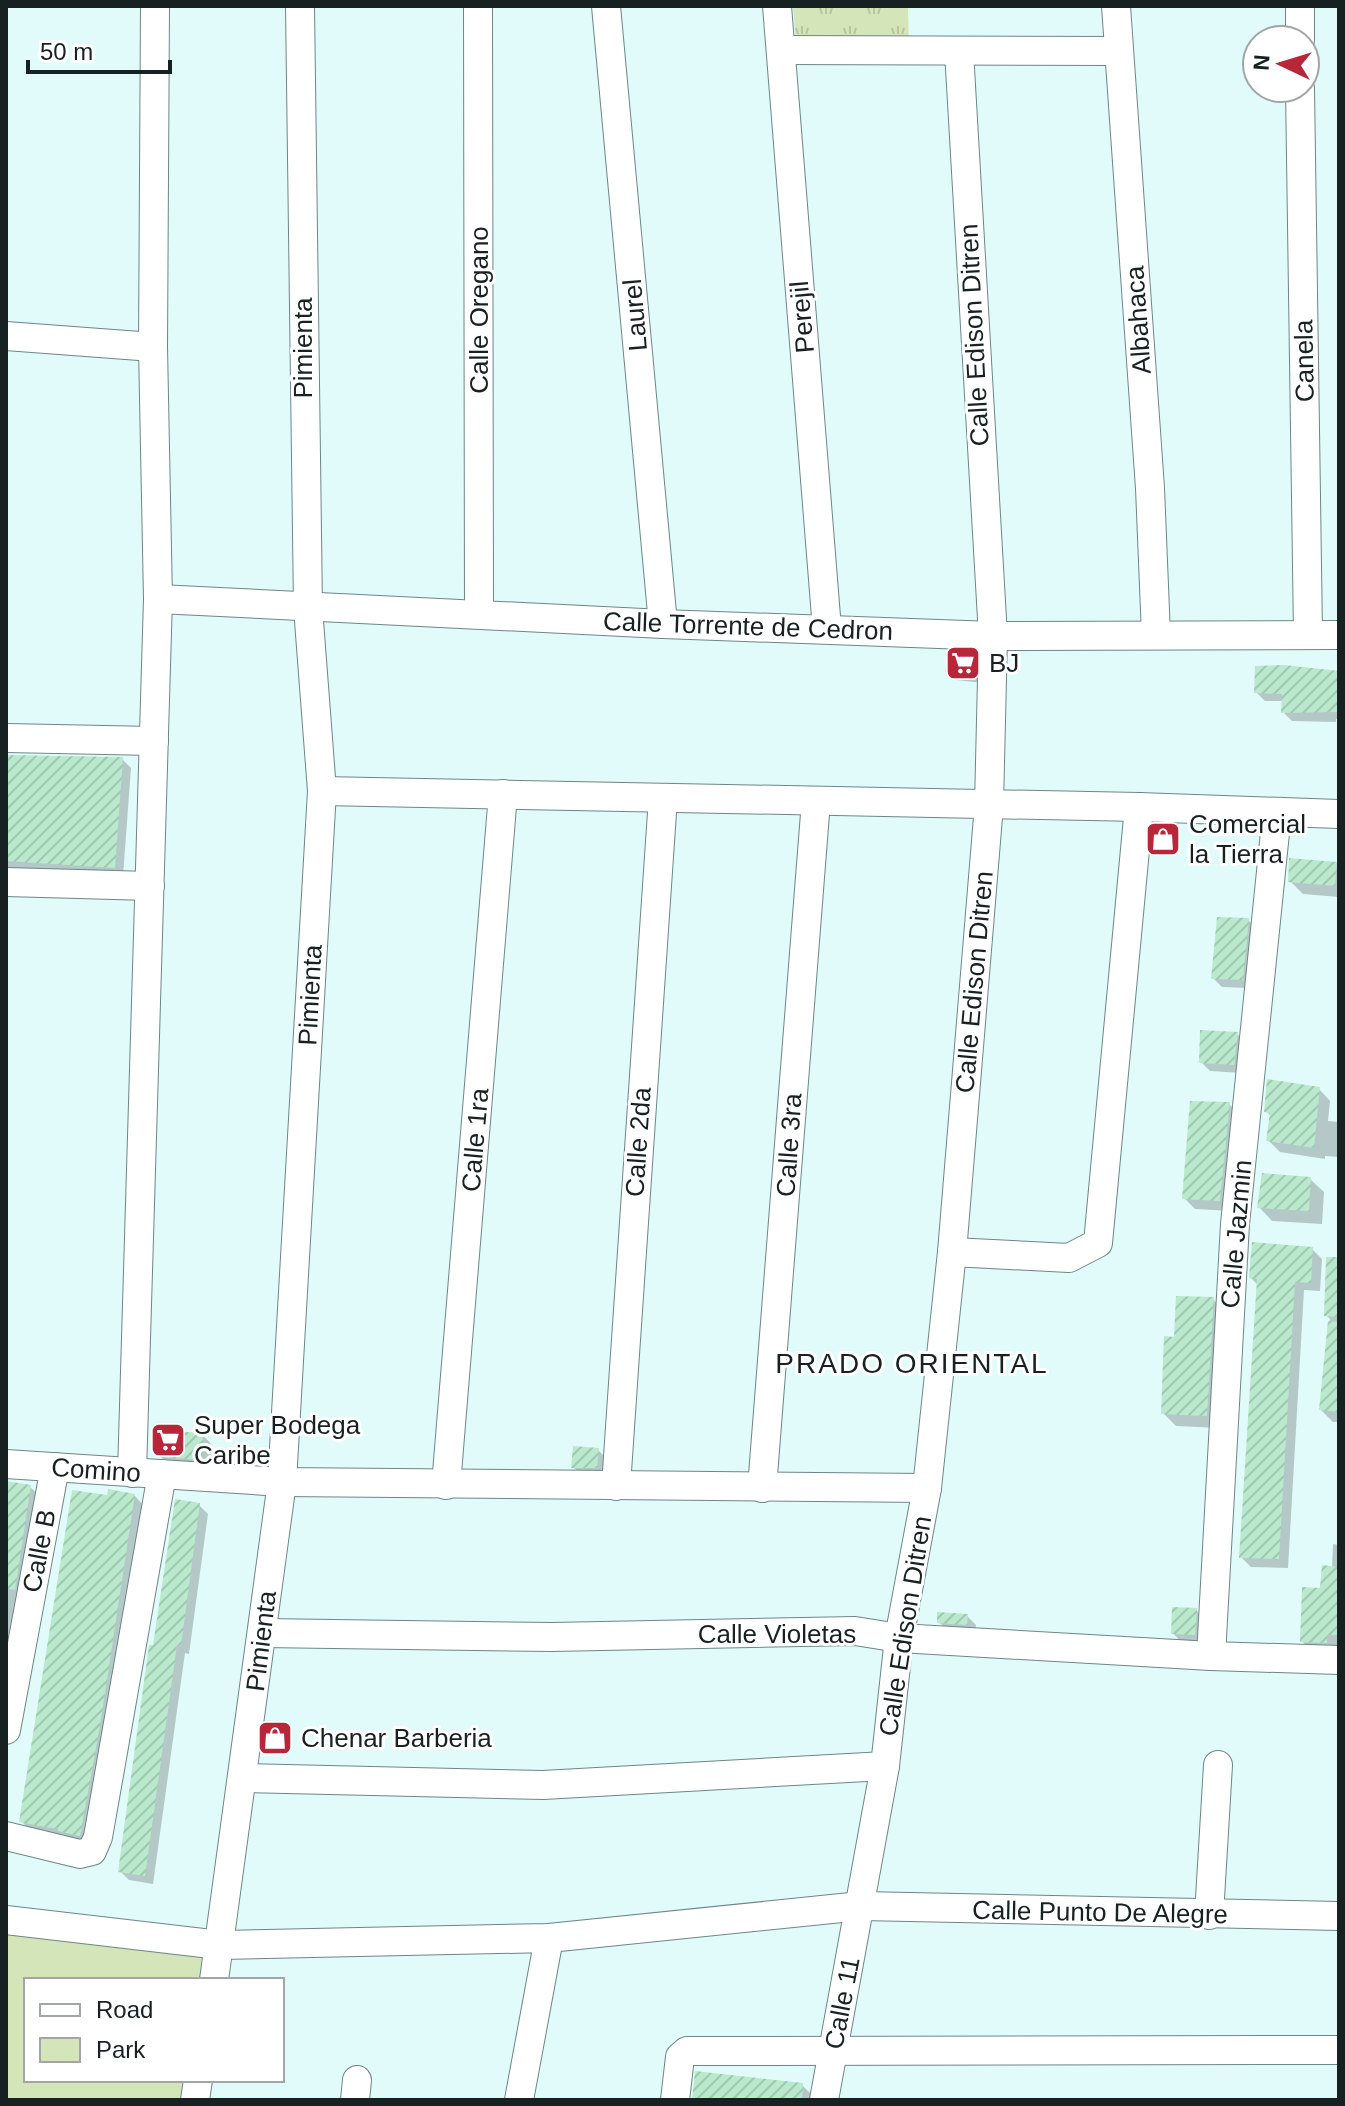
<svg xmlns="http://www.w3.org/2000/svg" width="1345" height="2106" viewBox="0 0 1345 2106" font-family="Helvetica,sans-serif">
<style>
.grass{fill:url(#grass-tufts)}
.park{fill:#d5e5ba}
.shadow{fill:#0003}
.building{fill:url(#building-hatch)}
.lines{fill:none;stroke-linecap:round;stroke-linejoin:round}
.minor-casing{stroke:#6e8685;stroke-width:30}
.minor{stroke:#fff;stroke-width:28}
.labels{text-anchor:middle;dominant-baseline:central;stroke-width:6;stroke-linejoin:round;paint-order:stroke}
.street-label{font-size:26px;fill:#182121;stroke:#fff}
.poi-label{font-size:26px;fill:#182121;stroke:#fff;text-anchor:start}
.neighbourhood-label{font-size:28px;letter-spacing:2px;fill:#182121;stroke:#fff}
</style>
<defs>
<pattern id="grass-tufts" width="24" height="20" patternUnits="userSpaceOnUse" patternTransform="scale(2)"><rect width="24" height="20" fill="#d5e5ba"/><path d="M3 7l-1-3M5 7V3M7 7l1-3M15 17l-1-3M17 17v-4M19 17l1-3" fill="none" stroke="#b6c4a0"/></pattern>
<pattern id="building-hatch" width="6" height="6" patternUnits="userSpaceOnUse" patternTransform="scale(2)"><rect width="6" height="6" fill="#bae9cd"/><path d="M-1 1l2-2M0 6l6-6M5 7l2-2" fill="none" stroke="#9fc8b0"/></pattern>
</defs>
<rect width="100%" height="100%" fill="#e1fbfa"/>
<polygon class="grass" points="793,6 908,6 909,46 796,41"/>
<polygon class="park" points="6,1932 203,1957 200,1980 26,1980 26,2080 186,2080 183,2100 6,2100"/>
<g class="shadow">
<polygon points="975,656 984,665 983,683 956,680 947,671"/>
<polygon points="1339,673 1339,719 1336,719 1336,722 1292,721 1283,712 1284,701 1265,701 1256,692"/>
<polygon points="6,757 122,759 131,768 123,876 6,868"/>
<polygon points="1291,861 1339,864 1339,897 1303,894 1290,881"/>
<polygon points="1248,920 1257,929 1251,988 1222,987 1213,978"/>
<polygon points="1237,1034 1246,1043 1242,1073 1210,1071 1201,1062"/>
<polygon points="1319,1089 1330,1101 1328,1121 1339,1122 1339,1157 1325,1156 1325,1159 1280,1152 1268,1140 1272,1117 1266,1111"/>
<polygon points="1229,1104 1240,1115 1231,1211 1195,1209 1184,1198"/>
<polygon points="1310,1179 1324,1192 1322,1224 1272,1221 1259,1207"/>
<polygon points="1312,1249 1322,1259 1320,1291 1304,1290 1288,1568 1251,1567 1241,1557 1258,1285 1251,1278"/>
<polygon points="1339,1276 1339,1422 1333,1422 1321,1410 1330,1319 1326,1315"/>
<polygon points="1213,1299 1225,1312 1219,1428 1176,1426 1163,1413 1176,1339"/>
<polygon points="203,1435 211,1444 210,1468 169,1465 160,1456"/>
<polygon points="598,1450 607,1459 605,1476 582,1476 573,1467"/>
<polygon points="6,1483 30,1487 39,1495 6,1687"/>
<polygon points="135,1496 143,1505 88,1844 30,1830 21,1821 109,1497"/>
<polygon points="199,1505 208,1514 189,1654 185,1653 153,1884 129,1880 120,1871 155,1648"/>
<polygon points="1333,1544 1339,1545 1339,1645 1337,1652 1312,1652 1302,1641 1332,1568"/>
<polygon points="1196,1610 1205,1619 1203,1643 1181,1642 1173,1633"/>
<polygon points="967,1616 976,1625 975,1633 948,1631 939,1622"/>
<polygon points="802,2085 817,2100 694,2100"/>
</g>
<g class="building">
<polygon points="948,651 976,654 975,675 945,672"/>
<polygon points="1284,665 1339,671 1339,712 1281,713 1282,694 1254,693 1255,666"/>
<polygon points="6,755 123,757 115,868 6,861"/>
<polygon points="1289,858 1337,862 1335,886 1288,882"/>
<polygon points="1217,917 1249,918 1243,980 1211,979"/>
<polygon points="1200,1030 1238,1032 1234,1065 1199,1063"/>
<polygon points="1267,1079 1320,1087 1314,1148 1266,1141 1270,1113 1264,1112"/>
<polygon points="1190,1101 1230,1102 1220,1201 1182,1199"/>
<polygon points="1262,1173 1311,1177 1309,1211 1257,1208"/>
<polygon points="1252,1242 1313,1247 1311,1283 1295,1282 1279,1559 1239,1558 1257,1279 1249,1278"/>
<polygon points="1326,1257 1339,1257 1339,1317 1324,1316"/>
<polygon points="1176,1296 1214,1297 1207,1416 1161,1414 1164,1336 1174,1337"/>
<polygon points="1328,1321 1339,1322 1339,1412 1319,1410"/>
<polygon points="155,1430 203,1433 202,1460 158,1457 154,1448"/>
<polygon points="573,1446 599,1448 597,1468 571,1468"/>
<polygon points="6,1481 31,1485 15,1590 6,1589"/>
<polygon points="108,1489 135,1494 100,1726 80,1836 58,1831 58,1829 19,1822 72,1490 107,1495"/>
<polygon points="175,1499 200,1503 181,1646 177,1645 145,1876 118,1872 149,1645 153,1645"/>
<polygon points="1322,1565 1339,1567 1339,1635 1327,1635 1327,1643 1300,1642 1302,1587 1320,1588"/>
<polygon points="1172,1607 1197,1608 1195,1635 1171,1634"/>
<polygon points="937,1612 968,1614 967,1625 937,1623"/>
<polygon points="695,2071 803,2083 802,2100 692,2100"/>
</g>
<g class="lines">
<g class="minor-casing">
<g id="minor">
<polyline points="478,6 479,613"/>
<polyline points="606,6 663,624"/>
<polyline points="777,6 827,629"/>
<polyline points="1116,6 1150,488 1156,635"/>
<polyline points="1300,6 1300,40"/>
<polyline points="781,50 1119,51"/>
<polyline points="1300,88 1308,634"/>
<polyline points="6,336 153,347"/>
<polyline points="158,599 663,624 993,636 1339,635"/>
<polyline points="6,738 154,741"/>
<polyline points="322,791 1139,807 1339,814"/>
<polyline points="6,882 150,886"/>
<polyline points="952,1252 1069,1258 1098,1243 1139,807"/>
<polyline points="6,1464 282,1482 927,1488"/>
<polyline points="132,1473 158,599 153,347 155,6"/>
<polyline points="446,1485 503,794"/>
<polyline points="616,1486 663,798"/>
<polyline points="762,1488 816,801"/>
<polyline points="262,1633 552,1637 855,1631 899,1638 1211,1656 1339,1660"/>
<polyline points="1211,1656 1235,1224 1277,813"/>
<polyline points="6,1730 55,1467"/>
<polyline points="243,1778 543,1785 885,1766"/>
<polyline points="6,1836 80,1854 92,1851 98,1837 162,1474"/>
<polyline points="1209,1915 1218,1765"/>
<polyline points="6,1920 220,1945 549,1938 861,1906 1339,1916"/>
<polyline points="214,1980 282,1482 322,791 308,608 300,6"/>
<polyline points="195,2100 198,2080"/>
<polyline points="355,2100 357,2080"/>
<polyline points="519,2100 549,1938"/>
<polyline points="675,2100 680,2057 687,2051 1339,2050"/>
<polyline points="824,2100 885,1766 899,1638 927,1488 952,1252 989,805 993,636 959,51"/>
</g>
</g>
<use href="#minor" class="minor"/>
</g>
<defs>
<g id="supermarket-square" transform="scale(1.8)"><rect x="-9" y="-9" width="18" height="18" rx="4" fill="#b82739" stroke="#fff"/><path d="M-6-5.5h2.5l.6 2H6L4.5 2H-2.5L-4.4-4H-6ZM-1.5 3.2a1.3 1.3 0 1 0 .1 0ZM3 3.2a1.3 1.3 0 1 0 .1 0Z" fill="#fff"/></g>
<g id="shop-square" transform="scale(1.8)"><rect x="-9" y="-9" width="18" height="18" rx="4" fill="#b82739" stroke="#fff"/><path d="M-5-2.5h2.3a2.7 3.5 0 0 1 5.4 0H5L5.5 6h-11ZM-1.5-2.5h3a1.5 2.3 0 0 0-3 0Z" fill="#fff"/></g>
</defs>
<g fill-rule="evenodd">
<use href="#supermarket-square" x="963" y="663"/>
<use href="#shop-square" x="1163" y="839"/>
<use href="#supermarket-square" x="168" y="1440"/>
<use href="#shop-square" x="275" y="1738"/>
</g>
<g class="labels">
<g class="street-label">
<text transform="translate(479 310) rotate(-90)">Calle Oregano</text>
<text transform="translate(635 315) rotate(-95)">Laurel</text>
<text transform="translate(802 317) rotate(-95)">Perejil</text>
<text transform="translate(1138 320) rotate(-94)">Albahaca</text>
<text transform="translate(974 335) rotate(-93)">Calle Edison Ditren</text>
<text transform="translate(303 348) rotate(-90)">Pimienta</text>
<text transform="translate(1304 361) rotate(-91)">Canela</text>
<text transform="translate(748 626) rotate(2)">Calle Torrente de Cedron</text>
<text transform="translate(974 982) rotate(-85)">Calle Edison Ditren</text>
<text transform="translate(310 995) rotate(-87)">Pimienta</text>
<text transform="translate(475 1140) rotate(-85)">Calle 1ra</text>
<text transform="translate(638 1142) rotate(-86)">Calle 2da</text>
<text transform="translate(789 1145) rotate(-86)">Calle 3ra</text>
<text transform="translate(1236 1234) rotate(-85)">Calle Jazmin</text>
<text transform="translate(96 1470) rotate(4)">Comino</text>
<text transform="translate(39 1551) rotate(-79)">Calle B</text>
<text transform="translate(905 1626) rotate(-81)">Calle Edison Ditren</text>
<text x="777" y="1634">Calle Violetas</text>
<text transform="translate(261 1641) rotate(-83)">Pimienta</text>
<text transform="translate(1100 1912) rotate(1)">Calle Punto De Alegre</text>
<text transform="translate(842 2003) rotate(-79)">Calle 11</text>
</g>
<g class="poi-label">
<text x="989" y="663">BJ</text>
<text x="1189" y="824">Comercial<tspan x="1189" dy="30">la Tierra</tspan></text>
<text x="194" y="1425">Super Bodega<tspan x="194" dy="30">Caribe</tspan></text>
<text x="301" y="1738">Chenar Barberia</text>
</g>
<g class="neighbourhood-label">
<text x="912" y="1363">PRADO ORIENTAL</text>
</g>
</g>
<rect width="1345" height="2106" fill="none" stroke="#182121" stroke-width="16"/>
<rect x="24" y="1978" width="260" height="104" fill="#ffffff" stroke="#a3a6a6" stroke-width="2"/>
<rect x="40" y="2004" width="40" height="12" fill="#ffffff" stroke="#a3a6a6" stroke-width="2"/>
<text x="96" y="2018" font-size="24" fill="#182121">Road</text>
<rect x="40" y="2038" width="40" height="24" fill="#d5e5ba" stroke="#a3a6a6" stroke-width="2"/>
<text x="96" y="2058" font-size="24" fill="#182121">Park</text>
<g transform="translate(1281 64) rotate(274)"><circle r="38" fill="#ffffff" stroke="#a3a6a6" stroke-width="2"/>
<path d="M0-6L14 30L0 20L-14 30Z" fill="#b82739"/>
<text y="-12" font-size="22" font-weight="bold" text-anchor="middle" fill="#182121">N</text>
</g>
<path d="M28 60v12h142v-12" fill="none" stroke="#182121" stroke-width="4"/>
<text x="40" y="60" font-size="24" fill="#182121" stroke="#ffffff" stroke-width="6" paint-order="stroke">50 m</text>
</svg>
